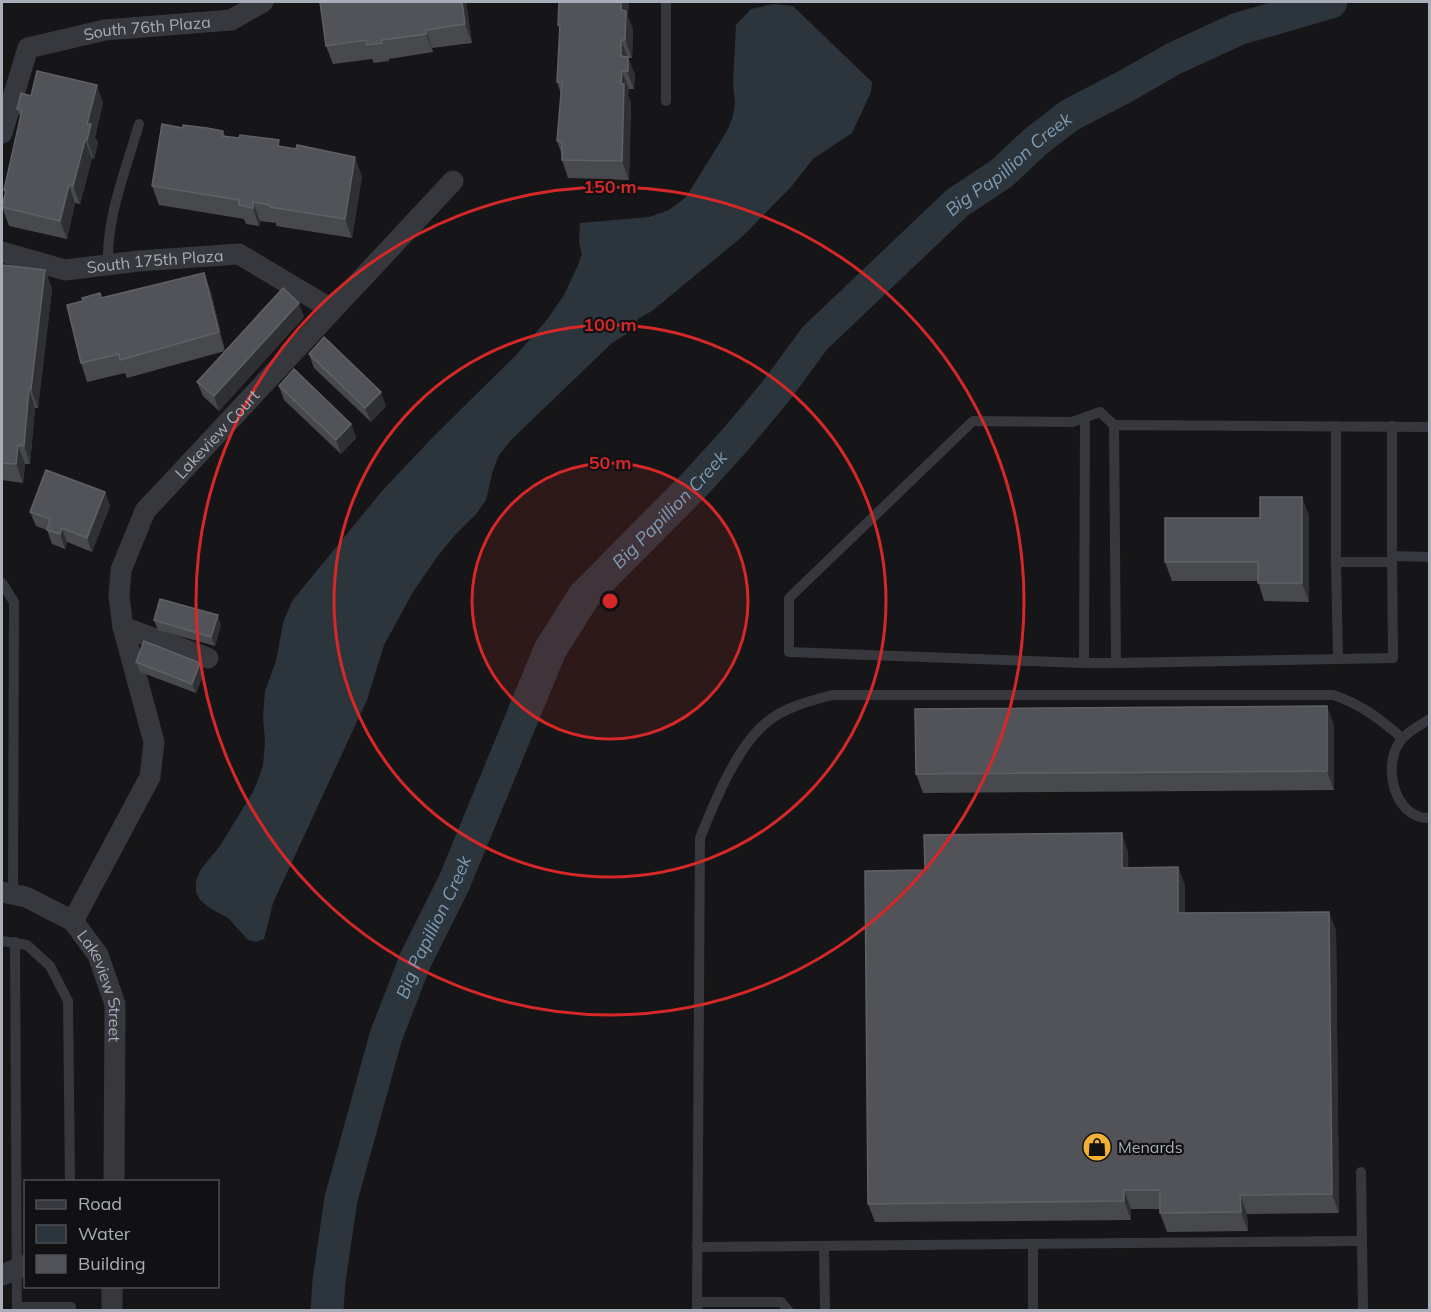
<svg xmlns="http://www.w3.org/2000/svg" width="1431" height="1312" viewBox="0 0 1431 1312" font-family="Mulish,sans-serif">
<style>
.water{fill:#2c353c}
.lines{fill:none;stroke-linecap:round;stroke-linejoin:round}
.river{stroke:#2c353c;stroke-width:33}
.lane{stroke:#37383d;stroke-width:10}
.street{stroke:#37383d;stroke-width:21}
.wall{fill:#47494d}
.shaded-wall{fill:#2f3033}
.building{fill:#525359;stroke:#5f6168;stroke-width:1.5}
.ring{fill:none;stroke:#d62828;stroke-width:3}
.labels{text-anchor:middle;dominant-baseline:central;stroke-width:4.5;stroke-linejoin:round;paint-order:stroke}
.street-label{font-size:16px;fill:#a8adb8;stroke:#111113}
.poi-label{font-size:16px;fill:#a8adb8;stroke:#111113;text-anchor:start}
.water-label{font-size:18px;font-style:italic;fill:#7f9bb3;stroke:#111113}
.centre{fill:#d62828;stroke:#111113;stroke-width:3}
.ring-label{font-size:18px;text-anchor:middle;font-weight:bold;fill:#d62828;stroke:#111113;stroke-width:4.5;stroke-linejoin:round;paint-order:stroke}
</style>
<rect width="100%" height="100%" fill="#161618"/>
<polygon class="water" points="774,4 793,6 872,82 871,92 852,133 813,159 791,187 743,236 652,311 637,319 638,327 612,343 511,440 499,455 493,470 486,500 476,514 455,535 437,557 413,592 384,645 367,700 273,903 264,939 256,942 248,940 228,918 208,907 200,900 196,892 196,881 201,869 220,846 254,790 263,766 265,742 263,717 265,691 276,661 283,623 292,601 382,491 434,436 516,355 546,321 564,295 578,265 582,254 579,242 580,223 649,217 669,210 686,197 727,131 733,116 735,102 733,84 736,25 751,9"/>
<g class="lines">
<path class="river" id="s1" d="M 327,1310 L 329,1281 L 341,1199 L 386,1036 L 415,961 L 454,883 L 550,650 L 584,596 L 696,483 L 735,440 L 776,391 L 815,338 L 957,203 L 1002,173 L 1035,142 L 1070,115 L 1126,86 L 1173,59 L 1238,29 L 1331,2"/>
<g class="lane">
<polyline points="666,2 666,101"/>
<path d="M 108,265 C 106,217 126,170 139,124"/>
<polyline points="1085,418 1084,663 789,652 789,598 973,421 1072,422 1100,412 1114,425"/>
<polyline points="1336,426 1336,562"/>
<polyline points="1392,426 1392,556"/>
<polyline points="1430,427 1114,425 1116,663 1393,658 1392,556 1430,557"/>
<polyline points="2,583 14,602 13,894"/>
<polyline points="1338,659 1336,562 1392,562"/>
<polyline points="1084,663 1116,663"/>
<path d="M 1430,719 C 1421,725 1410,730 1403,738 C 1381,760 1392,819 1430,818"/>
<polyline points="2,941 27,945 50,966 68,1001 70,1182"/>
<polyline points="15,942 17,1310"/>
<polyline points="1361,1172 1363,1310"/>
<polyline points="824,1246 825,1310"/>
<polyline points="697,1247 1362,1241"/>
<polyline points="697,1302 781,1302 788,1310"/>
<polyline points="17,1307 71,1307 71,1310"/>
<path d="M 697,1310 L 700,838 C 714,803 737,746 767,722 C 785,707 810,701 832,695 L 1333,695 C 1361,704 1380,719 1402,738"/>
<polyline points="1033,1310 1033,1244"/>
</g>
<g class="street">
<path id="s2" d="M 2,133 L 28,48 L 105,30 L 231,20 L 263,2"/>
<path id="s3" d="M 2,252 L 65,270 L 139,261 L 239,254 L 331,309"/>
<polyline points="123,627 208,658"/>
<path id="s4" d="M 2,892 L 26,897 L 73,921 L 98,955 L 115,1004 L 114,1182"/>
<path id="s5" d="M 73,921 L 150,777 L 154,742 L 123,627 L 119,597 L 121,570 L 145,511 L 453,181"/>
<polyline points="2,1275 26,1265"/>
<polyline points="112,1310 112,1286"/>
</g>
</g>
<g class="wall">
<polygon points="320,2 466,2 472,43 432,48 433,52 389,59 389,61 374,63 372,59 333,64 326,46"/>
<polygon points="628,17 633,29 632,58 628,58 635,75 634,89 629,89 628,96 631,102 629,180 568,178 562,160 562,155 557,141 561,94 557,82 560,30 558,25"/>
<polygon points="31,96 103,103 95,137 98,143 94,159 92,158 80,204 75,203 67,239 9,226 2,207 5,194 4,190 21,118 17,109"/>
<polygon points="183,128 223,131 225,136 281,146 362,176 352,238 276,226 276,223 260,221 259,226 246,224 244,219 159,205 152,186"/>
<polygon points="2,265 45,270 52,289 38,408 35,408 30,464 25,464 23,483 2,480"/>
<polygon points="204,273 211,292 225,351 127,378 125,373 87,382 81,363 101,298"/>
<polygon points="304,317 219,411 203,396 197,382"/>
<polygon points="309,354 386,406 371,422 314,368"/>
<polygon points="279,386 351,424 356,438 341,454 284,400"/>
<polygon points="105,492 110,506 92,552 67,542 65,549 52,544 47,530 36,526 30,512"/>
<polygon points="1302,497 1309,516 1309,602 1264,601 1258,581 1172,581 1165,562"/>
<polygon points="154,620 221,625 215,646 158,630"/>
<polygon points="136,662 204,672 196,693 140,672"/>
<polygon points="1334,725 1334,790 923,793 916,774"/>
<polygon points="1128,852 1128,868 1178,867 1185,886 1185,913 1336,930 1339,1213 1247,1214 1248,1231 1167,1232 1160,1213 1160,1209 1131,1209 1131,1220 875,1222 868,1204 925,870"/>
</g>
<g class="shaded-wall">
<polygon points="462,2 466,2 472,43 465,24"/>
<polygon points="621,2 629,2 628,17 633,29 632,58 625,40 621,10"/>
<polygon points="426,30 432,48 433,52 426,34"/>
<polygon points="621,40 635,75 634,89 621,56"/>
<polygon points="622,71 629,89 628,96 631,102 629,180 622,161"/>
<polygon points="97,85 103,103 95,137 98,143 94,159 87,140 87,124"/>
<polygon points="85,140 92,158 80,204 73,186"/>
<polygon points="355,157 362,176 352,238 345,219"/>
<polygon points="69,185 75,203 67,239 60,221"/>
<polygon points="253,202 260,221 259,226 253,208"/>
<polygon points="45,270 52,289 38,408 31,389"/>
<polygon points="204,273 211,292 225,351 219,332"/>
<polygon points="299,303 304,317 219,411 214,396"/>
<polygon points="29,389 35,408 30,464 24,446"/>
<polygon points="381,392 386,406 371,422 365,408"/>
<polygon points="351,424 356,438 341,454 336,440"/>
<polygon points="18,445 25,464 23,483 16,464"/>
<polygon points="105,492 110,506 92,552 87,538"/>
<polygon points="1302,497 1309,516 1309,602 1302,583"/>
<polygon points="62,528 67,542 65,549 60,534"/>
<polygon points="218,615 221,625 215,646 211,637"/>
<polygon points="200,663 204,672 196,693 192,684"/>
<polygon points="1327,706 1334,725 1334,790 1327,771"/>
<polygon points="1122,833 1128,852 1129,886 1122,868"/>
<polygon points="1178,867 1185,886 1185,932 1178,913"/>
<polygon points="1329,912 1336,930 1339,1213 1332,1194"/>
<polygon points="1124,1190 1131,1209 1131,1220 1124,1201"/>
<polygon points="1240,1195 1247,1214 1248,1231 1241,1212"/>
</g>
<g class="building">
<polygon points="320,2 462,2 465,24 426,30 426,34 382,40 382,43 367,45 366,40 326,46"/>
<polygon points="559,2 621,2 621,10 626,11 625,40 621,40 621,56 628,57 628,71 622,71 621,84 624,84 622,161 562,160 562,142 557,141 562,82 557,82 560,25 558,25"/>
<polygon points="37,71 97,85 87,124 91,124 87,140 85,140 73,186 69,185 60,221 2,207 6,191 4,190 22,110 17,109 21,93 31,96"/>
<polygon points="162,124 183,128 183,125 207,128 223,131 222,136 239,138 240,135 279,140 278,146 296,149 297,145 355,157 345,219 270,207 270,205 253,202 253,208 239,205 239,200 152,186"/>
<polygon points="2,265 45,270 31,389 29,389 24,446 18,445 16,464 2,463"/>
<polygon points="204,273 219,332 120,360 119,354 81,363 67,305 83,301 82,298 100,293 101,298"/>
<polygon points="283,288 299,303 214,396 197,382"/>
<polygon points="324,337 381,392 365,408 309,354"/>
<polygon points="294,369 351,424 336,440 279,386"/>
<polygon points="46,470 105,492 87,538 62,528 60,534 47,530 50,519 30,512"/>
<polygon points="1260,497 1302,497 1302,583 1258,583 1258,562 1165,562 1165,518 1260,518"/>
<polygon points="160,599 218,615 211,637 154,620"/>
<polygon points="144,641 200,663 192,684 136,662"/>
<polygon points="1327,706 1327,771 916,774 915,709"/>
<polygon points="1122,833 1122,868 1178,867 1178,913 1329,912 1332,1194 1240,1195 1241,1212 1160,1213 1160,1190 1124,1190 1124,1201 868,1204 865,871 925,870 924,835"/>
</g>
<circle cx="610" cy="601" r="138" fill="#d62828" fill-opacity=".12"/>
<g class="ring">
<circle cx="610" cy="601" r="138"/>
<circle cx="610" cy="601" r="276"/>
<circle cx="610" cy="601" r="414"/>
</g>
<defs>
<g id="shop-disc" transform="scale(1.5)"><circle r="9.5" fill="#f2b134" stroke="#111113"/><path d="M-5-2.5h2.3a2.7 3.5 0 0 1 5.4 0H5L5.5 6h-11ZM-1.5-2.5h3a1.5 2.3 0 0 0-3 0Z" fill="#111"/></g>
</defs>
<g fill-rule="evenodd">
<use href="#shop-disc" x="1097" y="1147"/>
</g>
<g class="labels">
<g class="street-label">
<text stroke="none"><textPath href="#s2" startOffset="210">South 76th Plaza</textPath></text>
<text stroke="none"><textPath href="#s3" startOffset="156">South 175th Plaza</textPath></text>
<text stroke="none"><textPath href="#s5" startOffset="544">Lakeview Court</textPath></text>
<text stroke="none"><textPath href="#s4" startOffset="150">Lakeview Street</textPath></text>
</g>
<g class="poi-label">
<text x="1118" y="1147">Menards</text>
</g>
<g class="water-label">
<text stroke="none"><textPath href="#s1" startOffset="1372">Big Papillion Creek</textPath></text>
<text stroke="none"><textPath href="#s1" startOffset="886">Big Papillion Creek</textPath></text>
<text stroke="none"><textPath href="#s1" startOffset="400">Big Papillion Creek</textPath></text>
</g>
</g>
<circle cx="610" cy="601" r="9" class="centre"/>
<g class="ring-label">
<text x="610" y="193">150 m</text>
<text x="610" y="331">100 m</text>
<text x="610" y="469">50 m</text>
</g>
<rect width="1431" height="1312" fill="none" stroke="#a8adb8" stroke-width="6"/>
<rect x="24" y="1180" width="195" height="108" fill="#111113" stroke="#4d4f55" stroke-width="1.5"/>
<rect x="36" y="1200" width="30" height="9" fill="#37383d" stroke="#4d4f55" stroke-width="1.5"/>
<text x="78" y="1210" font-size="18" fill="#a8adb8">Road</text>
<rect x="36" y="1225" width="30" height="18" fill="#2c353c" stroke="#4d4f55" stroke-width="1.5"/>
<text x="78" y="1240" font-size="18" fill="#a8adb8">Water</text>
<rect x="36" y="1255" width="30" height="18" fill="#525359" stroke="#4d4f55" stroke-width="1.5"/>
<text x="78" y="1270" font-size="18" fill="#a8adb8">Building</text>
</svg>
